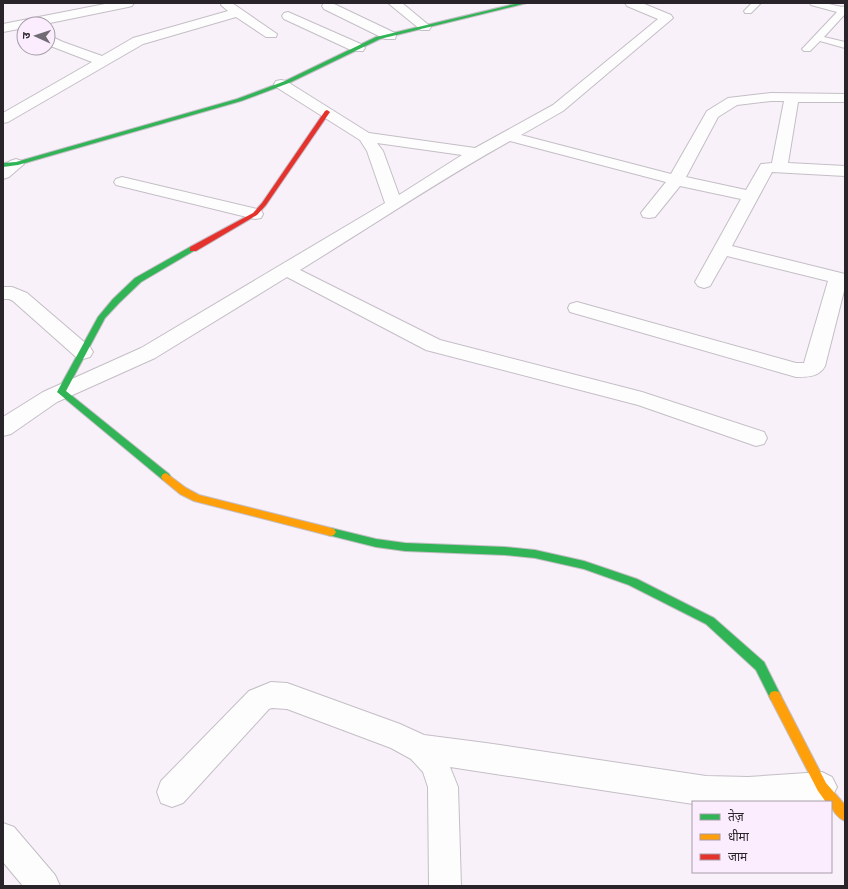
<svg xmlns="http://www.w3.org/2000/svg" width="848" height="889" viewBox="0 0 848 889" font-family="'Varela Round','Noto Sans Devanagari',sans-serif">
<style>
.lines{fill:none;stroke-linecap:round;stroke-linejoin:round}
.lane-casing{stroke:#c4bec5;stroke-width:2}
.street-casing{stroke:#c4bec5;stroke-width:2}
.fast-casing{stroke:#c4bec5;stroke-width:2}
.slow-casing{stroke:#c4bec5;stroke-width:2}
.jam-casing{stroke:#c4bec5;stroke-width:2}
.lane{fill:#fefdfe;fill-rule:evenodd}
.street{fill:#fefdfe;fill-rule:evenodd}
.fast{fill:#30b455;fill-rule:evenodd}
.slow{fill:#ff9f0a;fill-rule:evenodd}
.jam{fill:#e5322d;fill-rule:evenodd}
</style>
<rect width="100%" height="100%" fill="#f8f1fa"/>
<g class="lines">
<g class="lane-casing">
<g id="lane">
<polygon points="752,3 761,3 751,13 745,13 744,11"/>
<polygon points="810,3 824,3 842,7 845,6 845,14 824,37 845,42 845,48 820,41 810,51 804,51 802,49 804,47 837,12 811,5"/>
</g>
</g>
<g class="street-casing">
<g id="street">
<polygon points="110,3 134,3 132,6 128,7 45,24 24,24 24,28 3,32 3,24"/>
<polygon points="222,3 232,3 277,34 276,37 266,37 236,17 143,44 8,122 3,123 3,113 92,62 48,45 48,35 63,42 102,56 133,38 228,11 221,5"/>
<polygon points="324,3 332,3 395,33 396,36 395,39 385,39 324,9 322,6"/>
<polygon points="388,3 402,3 431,27 429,30 421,30"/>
<path d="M 625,3 L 642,3 L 671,15 L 673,18 L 563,111 L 521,135 L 671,174 L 707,111 L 728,98 L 771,93 L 845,94 L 845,102 L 798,102 L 788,163 L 845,166 L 845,176 L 772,172 L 732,246 L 845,274 L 845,287 L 825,366 C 819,377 808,377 796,377 L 570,312 L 568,308 L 570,304 L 577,302 L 796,363 L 804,363 L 828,281 L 727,256 L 710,286 L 704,288 L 698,286 L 695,282 L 741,199 L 680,186 L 655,217 L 649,218 L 643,217 L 641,213 L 666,182 L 510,141 C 438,181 370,227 300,270 L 440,340 L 642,392 L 764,432 L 767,438 L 764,444 L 756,446 L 638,405 L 426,350 L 287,277 L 155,358 L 57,402 L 11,434 L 3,436 L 3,417 L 43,392 L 141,348 L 385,203 L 367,151 L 360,140 L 276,87 L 274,84 L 276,81 L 281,80 L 286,81 L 369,133 L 475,148 L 553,105 L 658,19 L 627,6 ZM 771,101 L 784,101 L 772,163 L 761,164 L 746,190 L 686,177 L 718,117 L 737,105 ZM 377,143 L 462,155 L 399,195 L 383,151 Z"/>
<polygon points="288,12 363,45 365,48 363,51 353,51 284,19 282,16 284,13"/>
<polygon points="16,159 22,161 24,164 9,177 3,179 3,166 10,161"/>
<polygon points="122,177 261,210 263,214 261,218 255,219 116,185 114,182 116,179"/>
<polygon points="3,287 12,287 27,293 90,347 93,352 90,357 83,359 76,357 13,301 9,299 3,299"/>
<polygon points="271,682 287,683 400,724 424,735 486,743 706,776 748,777 822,772 832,777 837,787 832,797 822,802 693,802 693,804 450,767 458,787 461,886 429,886 428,787 423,772 411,759 391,748 287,709 272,708 269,709 183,803 172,807 161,803 157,792 161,781 249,691"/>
<polygon points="3,823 14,827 55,875 60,886 23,886 3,862"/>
</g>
</g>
<g class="fast-casing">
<g id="fast">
<polygon points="519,3 527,3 380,39 289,83 241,101 18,165 3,167 3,163 16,162 237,99 285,81 376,37"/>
<polygon points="190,247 193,247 197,249 141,282 119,303 105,318 66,391 169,474 171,477 169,480 163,480 57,392 98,317 113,299 135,278"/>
<polygon points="331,528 376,539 405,543 505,547 535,550 584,561 637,579 714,618 764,662 781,696 779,700 775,701 771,700 756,670 706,624 629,585 584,569 535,558 505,555 405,551 376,547 328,535 326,532 328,529"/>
</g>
</g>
<g class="slow-casing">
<g id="slow">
<polygon points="166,473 186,488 199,495 331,528 334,529 336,532 334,535 331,536 194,501 180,494 163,480 161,477 163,474"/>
<path d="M 775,691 L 779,692 L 826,783 L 845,805 L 845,821 C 838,818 831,810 831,802 L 826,802 L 818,791 L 769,696 L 771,692 Z"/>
</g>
</g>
<g class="jam-casing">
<polygon id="jam" points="327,110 330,112 266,205 257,215 196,251 190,251 190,247 253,213 262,203 325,111"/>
</g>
<use href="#lane" class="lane"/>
<use href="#street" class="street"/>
<use href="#fast" class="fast"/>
<use href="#slow" class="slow"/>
<use href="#jam" class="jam"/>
</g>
<rect width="848" height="889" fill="none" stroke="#29242a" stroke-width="8"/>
<rect x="692" y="801" width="140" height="72" fill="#fbedfe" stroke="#a79da9"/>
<rect x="700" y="814" width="20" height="6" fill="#30b455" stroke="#a79da9"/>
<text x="728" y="821" font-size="12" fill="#29242a">तेज़</text>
<rect x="700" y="834" width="20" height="6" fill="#ff9f0a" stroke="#a79da9"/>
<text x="728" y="841" font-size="12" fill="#29242a">धीमा</text>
<rect x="700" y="854" width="20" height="6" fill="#e5322d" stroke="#a79da9"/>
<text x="728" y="861" font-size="12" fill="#29242a">जाम</text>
<g transform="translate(36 36) rotate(273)"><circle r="19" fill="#fbedfe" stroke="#a79da9"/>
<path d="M0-3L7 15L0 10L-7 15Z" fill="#716c73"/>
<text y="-6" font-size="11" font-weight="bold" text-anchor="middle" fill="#29242a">उ</text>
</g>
</svg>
